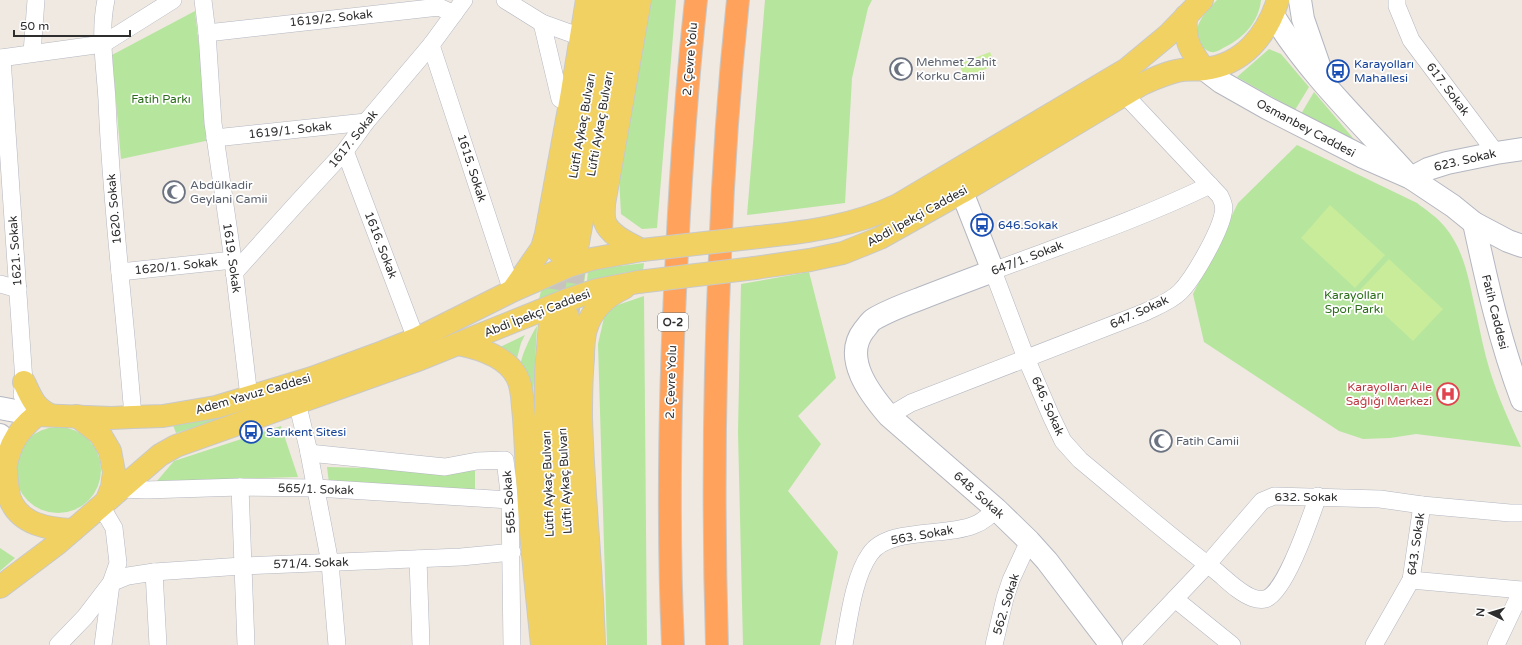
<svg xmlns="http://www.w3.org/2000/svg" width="1522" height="645" viewBox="0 0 1522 645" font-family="'Varela Round',sans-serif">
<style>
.green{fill:#b6e59e}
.pitch{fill:#c9ec9a}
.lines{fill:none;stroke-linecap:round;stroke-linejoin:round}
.primary-tunnel{stroke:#c8c4bd;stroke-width:22;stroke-dasharray:22 11;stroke-linecap:butt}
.street-casing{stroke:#b4b7c1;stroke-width:18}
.secondary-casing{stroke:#b4b7c1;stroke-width:24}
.primary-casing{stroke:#c9c9c9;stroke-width:24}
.highway-casing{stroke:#c9c9c9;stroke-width:24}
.street{stroke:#fff;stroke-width:17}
.secondary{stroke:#fff;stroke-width:22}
.primary{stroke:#f2d163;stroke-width:22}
.highway{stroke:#ffa35c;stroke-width:22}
.primary-bridge-casing{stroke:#c9c9c9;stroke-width:24;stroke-linecap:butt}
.primary-bridge{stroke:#f2d163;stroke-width:22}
.labels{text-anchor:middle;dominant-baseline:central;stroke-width:3.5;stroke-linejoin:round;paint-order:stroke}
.shield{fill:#fff;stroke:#6d6d6d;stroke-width:1}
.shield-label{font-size:11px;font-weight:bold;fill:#2e2e2e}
.street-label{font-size:12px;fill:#2e2e2e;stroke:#fff}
.worship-label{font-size:12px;fill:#5b616d;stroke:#fff;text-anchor:start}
.transit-label{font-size:12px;fill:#164399;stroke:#fff;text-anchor:start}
.park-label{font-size:12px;fill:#2c6e1b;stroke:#fff}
.health-label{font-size:12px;fill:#be3a42;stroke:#fff;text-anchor:end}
</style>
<rect width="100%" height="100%" fill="#efe9e1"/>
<g class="green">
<polygon points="646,0 676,0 657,228 642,229 621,214 619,177"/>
<polygon points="765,0 872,0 868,8 852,78 845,203 747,215"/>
<path d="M 1217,0 L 1261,0 C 1259,21 1244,38 1225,47 C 1221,49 1216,53 1211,52 C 1207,51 1203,48 1201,45 C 1189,28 1206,12 1217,0 Z"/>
<polygon points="195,11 210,140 121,159 112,55"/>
<polygon points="1269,49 1281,54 1309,87 1295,110 1237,77"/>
<polygon points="1314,92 1358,144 1301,114"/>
<path d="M 1297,145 L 1417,203 C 1426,210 1437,217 1445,227 C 1465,251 1469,282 1476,312 C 1480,331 1484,352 1490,371 C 1498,397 1510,423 1521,447 L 1416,434 L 1390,438 L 1363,439 L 1339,431 L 1204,342 L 1193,294 L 1238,203 Z"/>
<polygon points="644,263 643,271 628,272 587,281 588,270"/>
<polygon points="586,270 584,284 539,299 542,287"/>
<polygon points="809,272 836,378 798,416 821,444 788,491 838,552 820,645 743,645 738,432 741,284"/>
<polygon points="644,296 647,645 607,645 598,344 606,309"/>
<path d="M 537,326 L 533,400 C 530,393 521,377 520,370 C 519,360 531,335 537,326 Z"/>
<polygon points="525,335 521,343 516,362 498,348"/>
<polygon points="219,416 220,419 176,433 173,425"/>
<polygon points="281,426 298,477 157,481 174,461"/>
<circle cx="58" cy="470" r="43"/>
<polygon points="327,467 475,471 475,491 329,483"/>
<polygon points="0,548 15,558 0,571"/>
</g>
<g class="pitch">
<polygon points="990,52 995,65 965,78 959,64"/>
<polygon points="1330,205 1385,255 1355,288 1301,238"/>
<polygon points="1389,259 1443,309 1413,341 1359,291"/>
</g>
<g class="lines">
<g class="primary-tunnel">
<polyline points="568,316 577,248"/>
<polyline points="550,322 559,255"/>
</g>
<g class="street-casing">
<g id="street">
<path d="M 106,0 C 99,32 105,67 107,100 C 111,206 125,311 133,417"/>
<polyline points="203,0 207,33 213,123 233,260 249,397"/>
<polyline points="505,0 542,23 581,37"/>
<polyline points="1397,0 1397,6 1411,40 1496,153"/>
<polyline points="542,23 560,99"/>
<polyline points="207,33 439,7 454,14"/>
<polyline points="431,45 512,291"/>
<polyline points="32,53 36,0"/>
<polyline points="0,58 103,44 173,0"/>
<polyline points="2,58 24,382 22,395"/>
<polyline points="215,138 366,122"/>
<polyline points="345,151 416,339"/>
<path d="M 1210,185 C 1140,219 1065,244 993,271 L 1026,358 L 1051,416 L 1063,441 L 1080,460 C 1125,497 1169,536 1216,571 C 1227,580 1239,593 1253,598 C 1256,599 1262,600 1265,599 C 1285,594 1311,516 1318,496"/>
<polyline points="120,272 233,260"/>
<polyline points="234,273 298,202 345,151 366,122 431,45 464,0"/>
<polyline points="0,284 18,289"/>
<polyline points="297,402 308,448 330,563 337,645"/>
<path d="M 889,416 L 911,403 L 1143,313 C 1155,307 1170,302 1180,292 C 1194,278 1219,233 1223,214 C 1225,207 1223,202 1220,196 L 1124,94"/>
<polyline points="309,453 445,467 477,461 505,460 510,500 512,645"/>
<polyline points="240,487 246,645"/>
<polyline points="121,489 146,490 240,487 316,488 510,500"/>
<polyline points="418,559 421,645"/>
<polyline points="154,572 158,645"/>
<polyline points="1411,580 1522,590"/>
<polyline points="111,583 128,576 154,572 242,566 461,557 512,552"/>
<polyline points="1175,599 1232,645"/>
<polyline points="58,645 85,617 111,583 118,563 114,528 101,506"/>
<polyline points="103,645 111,584"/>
<path d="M 844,645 C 849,618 854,576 870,554 C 888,527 946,537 974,525 C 983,522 989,516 996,509"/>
<polyline points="994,645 1005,598 1011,580 1029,541"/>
<polyline points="1131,645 1207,565 1262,501 1274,496 1380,499 1422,505 1510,513 1522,513"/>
<polyline points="1374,645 1411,580 1422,505"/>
<polyline points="1496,645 1522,590"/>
</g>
</g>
<g class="secondary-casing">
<g id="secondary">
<polyline points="1300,0 1303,19 1321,71"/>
<path d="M 1273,15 C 1309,74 1360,122 1406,173"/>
<polyline points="1204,69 1221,82 1267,108 1363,157 1411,178 1453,206 1474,223 1508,241 1522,246"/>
<polyline points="1411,178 1428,169 1447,163 1496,153 1522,149"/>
<path d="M 962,192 L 993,271 C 969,280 945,289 922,298 C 906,304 889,310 874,319 C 870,321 867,327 864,330 C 842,358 870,394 889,416 L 996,509 L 1029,541 L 1047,561 L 1111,645"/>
<path d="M 1474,223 C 1487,283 1500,342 1522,400"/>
<polyline points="0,408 37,415"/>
<polyline points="0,435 8,453"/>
</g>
</g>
<g class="primary-casing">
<g id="primary">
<path d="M 640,0 L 604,204 C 604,209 603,217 605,222 C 610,236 630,244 642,250"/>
<path d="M 1186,16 C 1184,41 1190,50 1204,69"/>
<path d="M 759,237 C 807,232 854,226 898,205 L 1127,69 L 1168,35 L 1202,0"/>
<polyline points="577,248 622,0"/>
<polyline points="559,252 604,0"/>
<path d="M 755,268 L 810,260 L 843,253 L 880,238 L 962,192 L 1142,84 C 1155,78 1168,72 1182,70 C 1189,69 1197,70 1204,69 C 1243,65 1267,35 1278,0"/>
<polyline points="513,290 542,248 546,234 571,98 587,0"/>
<polyline points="568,317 563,366 562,426 576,645"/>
<polyline points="550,323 546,371 546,459 557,645"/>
<path d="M 458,344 C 478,348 507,357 517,377 C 522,386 522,397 523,407 C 526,435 526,463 528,491 C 531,543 537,594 542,645"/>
<path d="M 24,382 C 31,397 34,407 50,415"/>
<polyline points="77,416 100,434 110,451 114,472 112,487 107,500"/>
<path d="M 6,471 C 7,481 7,490 10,499 C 20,525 49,529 73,530"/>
<path d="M 0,489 C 8,455 9,437 37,415 L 111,418 L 133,417 L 163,416 L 216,407 L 312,378 L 383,352 L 416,339 L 512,291 L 569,266 L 592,259 L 642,250"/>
<polyline points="0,587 57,544 160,455 176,446 415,361 567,300 597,290 638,282"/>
<path d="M 594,645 C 592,569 583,493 581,417 C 581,397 581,378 583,359 C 583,349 583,339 586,329 C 592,309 607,296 624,288"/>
</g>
</g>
<g class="highway-casing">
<g id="highway">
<path d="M 673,645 C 667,514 670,383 677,252 C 681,168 687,84 696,0"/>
<path d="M 717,645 C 713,515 714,386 720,256 C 723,170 729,85 738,0"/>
</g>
</g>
<use href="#street" class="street"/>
<use href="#secondary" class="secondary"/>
<use href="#primary" class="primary"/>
<use href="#highway" class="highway"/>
<g class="primary-bridge-casing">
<g id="primary-bridge">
<polyline points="642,250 759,237"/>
<polyline points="638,282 755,268"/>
</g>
</g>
<use href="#primary-bridge" class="primary-bridge"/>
</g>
<defs>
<g id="mosque-ring" transform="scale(1.15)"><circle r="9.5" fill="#fff" stroke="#6b7280" stroke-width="1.5"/><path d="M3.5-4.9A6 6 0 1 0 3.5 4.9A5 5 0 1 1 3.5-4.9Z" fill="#6b7280"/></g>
<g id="bus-ring" transform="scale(1.15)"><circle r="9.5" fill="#fff" stroke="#1a4fb4" stroke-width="1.5"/><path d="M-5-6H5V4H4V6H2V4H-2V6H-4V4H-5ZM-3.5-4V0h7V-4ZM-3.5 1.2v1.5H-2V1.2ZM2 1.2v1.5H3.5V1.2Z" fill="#1a4fb4"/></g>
<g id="hospital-ring" transform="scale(1.15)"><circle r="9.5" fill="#fff" stroke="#e0444e" stroke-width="1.5"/><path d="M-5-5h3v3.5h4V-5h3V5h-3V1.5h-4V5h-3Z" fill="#e0444e"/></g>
</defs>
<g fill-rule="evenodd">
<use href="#mosque-ring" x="901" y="69"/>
<use href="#bus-ring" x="1338" y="71"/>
<use href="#mosque-ring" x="174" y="192"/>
<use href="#bus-ring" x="982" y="225"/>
<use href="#hospital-ring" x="1448" y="394"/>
<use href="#bus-ring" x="251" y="432"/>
<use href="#mosque-ring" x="1161" y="441"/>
</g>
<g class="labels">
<rect class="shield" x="658" y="313" width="30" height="18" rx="3"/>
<g class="shield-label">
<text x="673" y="322">O-2</text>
</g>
<g class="street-label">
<text transform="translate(331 18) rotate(-6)">1619/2. Sokak</text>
<text transform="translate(690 59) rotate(-85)">2. Çevre Yolu</text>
<text transform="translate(1448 89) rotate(53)">617. Sokak</text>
<text transform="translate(600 124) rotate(-80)">Lüfti Aykaç Bulvarı</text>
<text transform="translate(582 126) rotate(-80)">Lütfi Aykaç Bulvarı</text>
<text transform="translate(1306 128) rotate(28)">Osmanbey Caddesi</text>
<text transform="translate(290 130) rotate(-6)">1619/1. Sokak</text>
<text transform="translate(353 139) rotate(-51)">1617. Sokak</text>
<text transform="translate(1465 160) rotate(-13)">623. Sokak</text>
<text transform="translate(472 168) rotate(72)">1615. Sokak</text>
<text transform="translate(114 209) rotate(-95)">1620. Sokak</text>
<text transform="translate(917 216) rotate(-29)">Abdi İpekçi Caddesi</text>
<text transform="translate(381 245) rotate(69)">1616. Sokak</text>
<text transform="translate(15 251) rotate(-94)">1621. Sokak</text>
<text transform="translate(232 258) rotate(82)">1619. Sokak</text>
<text transform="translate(1027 258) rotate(-21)">647/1. Sokak</text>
<text transform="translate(176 266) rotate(-6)">1620/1. Sokak</text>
<text transform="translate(1139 312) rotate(-25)">647. Sokak</text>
<text transform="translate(1495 312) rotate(76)">Fatih Caddesi</text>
<text transform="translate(537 313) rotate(-21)">Abdi İpekçi Caddesi</text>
<text transform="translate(671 382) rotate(-88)">2. Çevre Yolu</text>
<text transform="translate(253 394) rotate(-16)">Adem Yavuz Caddesi</text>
<text transform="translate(1048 406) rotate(66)">646. Sokak</text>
<text transform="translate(565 481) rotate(-93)">Lüfti Aykaç Bulvarı</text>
<text transform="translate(548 484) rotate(-92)">Lütfi Aykaç Bulvarı</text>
<text transform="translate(316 489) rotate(2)">565/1. Sokak</text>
<text transform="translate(979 495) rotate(42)">648. Sokak</text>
<text x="1306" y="497">632. Sokak</text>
<text transform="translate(509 502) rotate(-94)">565. Sokak</text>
<text transform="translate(922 535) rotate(-10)">563. Sokak</text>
<text transform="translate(1416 544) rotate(-82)">643. Sokak</text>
<text transform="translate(311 563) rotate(-2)">571/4. Sokak</text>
<text transform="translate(1006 604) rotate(-73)">562. Sokak</text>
</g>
<g class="worship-label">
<text x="916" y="62">Mehmet Zahit<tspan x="916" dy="14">Korku Camii</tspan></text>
<text x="190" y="185">Abdülkadir<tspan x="190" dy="14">Geylani Camii</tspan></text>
<text x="1176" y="441">Fatih Camii</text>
</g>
<g class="transit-label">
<text x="1354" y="64">Karayolları<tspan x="1354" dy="14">Mahallesi</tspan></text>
<text x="998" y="225">646.Sokak</text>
<text x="266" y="432">Sarıkent Sitesi</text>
</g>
<g class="park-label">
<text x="161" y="99">Fatih Parkı</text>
<text x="1354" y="295">Karayolları<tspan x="1354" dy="14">Spor Parkı</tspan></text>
</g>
<g class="health-label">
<text x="1432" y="387">Karayolları Aile<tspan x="1432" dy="14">Sağlığı Merkezi</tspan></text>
</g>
</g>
<g transform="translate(1490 613) rotate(275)" stroke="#ffffff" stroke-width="3" paint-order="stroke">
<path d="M0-3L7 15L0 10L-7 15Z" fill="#2e2e2e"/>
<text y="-6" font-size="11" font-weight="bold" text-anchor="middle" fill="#2e2e2e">N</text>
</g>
<path d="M14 30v6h116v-6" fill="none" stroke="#2e2e2e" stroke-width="2"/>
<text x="20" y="30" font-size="12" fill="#2e2e2e" stroke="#ffffff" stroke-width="3" paint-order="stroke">50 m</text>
</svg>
